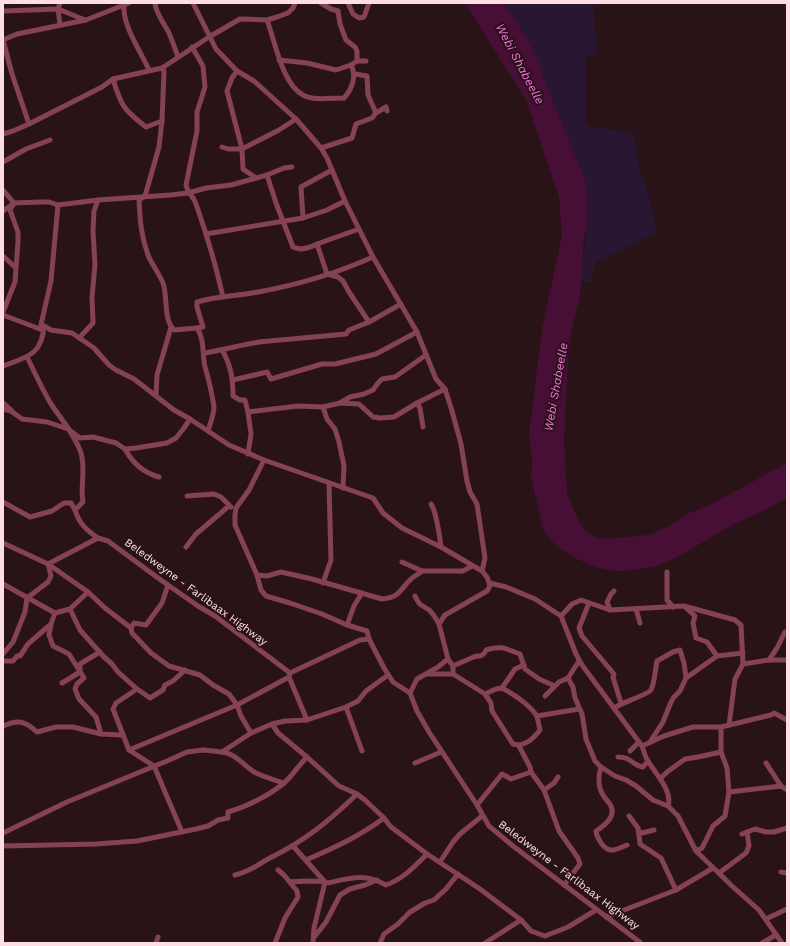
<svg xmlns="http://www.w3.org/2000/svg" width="790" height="946" viewBox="0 0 790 946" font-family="'Work Sans',sans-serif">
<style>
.green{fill:#291633}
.water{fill:#470f36}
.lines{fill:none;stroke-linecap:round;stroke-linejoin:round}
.street{stroke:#854156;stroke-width:5}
.labels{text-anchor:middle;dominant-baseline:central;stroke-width:4;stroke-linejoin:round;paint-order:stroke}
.street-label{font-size:11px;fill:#fddee5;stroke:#2a1317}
.water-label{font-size:12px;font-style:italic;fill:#f573e5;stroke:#2a1317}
</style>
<rect width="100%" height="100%" fill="#2a1317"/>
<path class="green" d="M 503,3 L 593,3 L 597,54 L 585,56 L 586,125 L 633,134 L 639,167 L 646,185 L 658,232 L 595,263 L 592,282 L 581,282 L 588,215 L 586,183 L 545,83 C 539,54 520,27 503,3 Z"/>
<path class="water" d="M 465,3 L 503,3 C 520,27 539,54 545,83 L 582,172 L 586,183 L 587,194 L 587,226 L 584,237 L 580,297 L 572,327 L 568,359 L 564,440 L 567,494 L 580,524 L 587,532 L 597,537 L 608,539 L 640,536 L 651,534 L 671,525 L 689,513 L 710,505 L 787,463 L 787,498 L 761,512 L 732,525 L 686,552 L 667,562 L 656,566 L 625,571 L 614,571 L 604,569 L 594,566 L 575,558 L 557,547 L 544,531 L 531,478 L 532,461 L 529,434 L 542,329 L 562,236 L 559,197 L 527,102 Z"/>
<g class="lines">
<g class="street">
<path d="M 155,3 C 155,11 164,24 168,31 C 172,39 175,49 178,57"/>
<polyline points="193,3 216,49 237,71 254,81 296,119 321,148 327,158 345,201 373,257 417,332 436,379 445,389 452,411 461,444 467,481 470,492 477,504 485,558 482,571 487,577 490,586 487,591 445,615 439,624 448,659 438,667 417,679 410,693"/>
<polyline points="321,3 331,9 338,11 340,24 346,40 355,47 357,51 357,61"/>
<polyline points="348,3 353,14 359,18 364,17 369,3"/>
<path d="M 124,5 C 122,25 141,52 149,70"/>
<polyline points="3,11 58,9 85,20"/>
<path d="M 267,20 C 275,41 282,84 303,95 C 314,101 331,98 344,98 C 352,89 357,76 351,65"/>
<polyline points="60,25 58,9 60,3"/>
<polyline points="3,40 17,34 86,20 129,3"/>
<polyline points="3,40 12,74 29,124"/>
<path d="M 192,47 L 203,66 L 205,87 L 197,112 L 197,131 L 186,185 C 188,194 194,197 196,204 C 207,235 216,266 223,297"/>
<polyline points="279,60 307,63 336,70 351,65 357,61 366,61"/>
<path d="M 162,68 L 164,71 L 162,121 L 159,147 L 145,196 L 139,200 C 140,220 141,236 148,255 C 152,265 159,273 163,283 C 168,297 163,319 174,330 L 197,328 C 205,340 202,355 205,367 C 209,380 212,394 214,407 C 214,414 210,424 208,431"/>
<polyline points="237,71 232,78 227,91 242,149 243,169 256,178"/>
<polyline points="355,74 367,76 368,95 376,113"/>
<path d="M 113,79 C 121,106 124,110 146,127 L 162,121"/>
<polyline points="3,134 13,131 29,124 102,87 113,79 162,68 209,37 240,19 267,20 277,17 288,13 293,8 295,3"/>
<polyline points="222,147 228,149 242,149 279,130 296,119"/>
<polyline points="321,148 352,138 356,124 372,118 376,113 386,107 387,111"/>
<polyline points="3,162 26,149 50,140"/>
<path d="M 267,175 L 276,203 L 293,247 C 301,251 309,248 317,244 L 327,274 L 338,277 L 343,281 L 349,292 L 369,322"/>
<polyline points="3,190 14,203 40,202 49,202 58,205 98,200 170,195 188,193 206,188 231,185 267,175 284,168 292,167"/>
<polyline points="58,205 51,281 40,329 44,326 51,330 72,333 94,348 109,365 116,370 134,379 174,410 190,419 229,445 264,460 373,498 383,513 402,528 441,547 482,571"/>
<polyline points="3,211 14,203 10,210 18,232 18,242 16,268 3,256"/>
<polyline points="303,218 301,187 332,170"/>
<polyline points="206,234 303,218 327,210 345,201"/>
<polyline points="317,244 359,229"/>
<polyline points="3,312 15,282 16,268"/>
<polyline points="3,315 40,329"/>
<path d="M 197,328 L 203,327 L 197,307 L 197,302 C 217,296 238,296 258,292 C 297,285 337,273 373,257"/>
<polyline points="79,338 93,323 92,297 95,265 93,231 94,211 98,200"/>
<path d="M 222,350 C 231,365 233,379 233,396 L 240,400 L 245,400 L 248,412 L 251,434 L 248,454"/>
<path d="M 205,353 C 223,350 241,345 259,342 C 288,339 317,337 346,334 L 349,330 L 369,322 L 401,304"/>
<path d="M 27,357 C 35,373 42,389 51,404 C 61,419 75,435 81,453 C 86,469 80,486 83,502 L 75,510 C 79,523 86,530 98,538"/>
<path d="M 3,366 C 27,357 42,355 44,326"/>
<polyline points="233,380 267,372 271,379 322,364 335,364 376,354 417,332"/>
<polyline points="156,395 157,375 171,327"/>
<polyline points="3,403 11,410"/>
<polyline points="340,403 359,404 373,417 380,418 394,417 417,403 420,408 423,427"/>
<polyline points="417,403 445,389"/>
<polyline points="323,407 327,419 335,429 339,442 344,466 343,488"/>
<polyline points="3,409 11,411 22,419 47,422 68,429 80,438 93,437 116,443 125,449 136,448 167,443 176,438 184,428 190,419"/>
<polyline points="248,412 298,406 323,407 340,403 350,397 364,394 373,390 378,383 382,379 395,377 426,355"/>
<path d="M 125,449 C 132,462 144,473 159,477"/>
<polyline points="264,460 249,490 236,508 235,515 235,525 257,575 261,590 266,596 290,603 322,614 347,625 367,631 369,639"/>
<polyline points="187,496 214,494 221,497 231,507"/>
<polyline points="3,502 30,517 52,511 64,503 71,503 75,510"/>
<path d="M 431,504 C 436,511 440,538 441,547"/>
<polyline points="3,543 48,564 98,538 108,541 158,578 198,606 215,616 290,673 360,640 369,639 384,668 393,682 410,693 417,711 429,732 477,805 489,826 513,846 641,943"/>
<polyline points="186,547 196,534 229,506"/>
<polyline points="402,562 422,571 463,571 472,566"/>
<polyline points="48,564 88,592"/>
<polyline points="667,572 667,600 673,607"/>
<path d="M 257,575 L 267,576 L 281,572 L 312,579 L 382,599 C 401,597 399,590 411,579 C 414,576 419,574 422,571"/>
<polyline points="323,583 331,560 329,483"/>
<polyline points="3,584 55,613"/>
<polyline points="168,585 162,603 146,625 134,623 131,628 132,633 151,653 169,666 200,675 213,685 229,694 237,705 241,716 251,733"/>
<path d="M 490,585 L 490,583 L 506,587 L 535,599 L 561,616 L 576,654 L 582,665 L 642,746 C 644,751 645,757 648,761 C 655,773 673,791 668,806"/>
<path d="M 415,596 C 420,607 421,604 429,610 C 433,613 436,619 439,624"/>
<polyline points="589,603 579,628 582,636 614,674 613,677 621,703"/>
<polyline points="685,607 695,616 693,623 696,638 707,642 717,656"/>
<polyline points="70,609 80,630 104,657 112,664 118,672 137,689"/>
<polyline points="636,609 640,623"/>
<polyline points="610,610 607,602 611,594 614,591"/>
<polyline points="561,616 572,604 581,600 610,610 684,606 735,620 741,625 743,664 735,679 729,725"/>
<polyline points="51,624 49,635 53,646 69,654 84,678 77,684 75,689 79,699 96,717 101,734 122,735"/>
<polyline points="347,625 354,606 362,593"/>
<polyline points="3,654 13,642 25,612 27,598 48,582 51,576 48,564"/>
<path d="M 448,659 L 453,666 L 453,674 L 485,694 L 491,703 L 492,711 L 513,744 C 525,747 533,739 540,730 L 537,716 L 579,709"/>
<polyline points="769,660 777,648 785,632 787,632"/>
<polyline points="3,661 13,661 17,656 20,656 28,644 51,624 55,613 70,609 88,592 105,608 131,628"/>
<polyline points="743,664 769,660 787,660"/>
<path d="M 453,666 L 476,656 C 481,657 485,654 486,650 C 502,645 506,649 520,654 L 525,669 L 539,679 L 555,686"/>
<polyline points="427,674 453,674"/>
<polyline points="388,675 366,691 358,701 346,707 307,720 285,721 272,724 278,733 307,757 339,786 357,794 365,800 384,818 391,827 427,854 480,889 521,920"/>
<polyline points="289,677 307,720"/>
<polyline points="568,678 573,687 575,698 582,714 586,739 595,761 601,767 615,776 626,780 636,786 653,800 668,806 678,816 696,851 732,886 759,910 782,943"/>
<polyline points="686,678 717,656 743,653"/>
<polyline points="62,683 80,672 80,664 100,652"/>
<path d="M 502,688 C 515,695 529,704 537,716"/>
<polyline points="485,694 496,689 502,688 515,669 524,665"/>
<polyline points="545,696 559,682 568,678 579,661"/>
<polyline points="346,707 362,751"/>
<path d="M 614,708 C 621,703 649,694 651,690 C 655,682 655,670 657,661 L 673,652 L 680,650 L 684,663 L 686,678 L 680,691 L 674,697 L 671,702 L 663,722 L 650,742"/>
<path d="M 3,726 C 18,719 25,721 37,732 L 56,727 L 73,727 L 101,734"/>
<polyline points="519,746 530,767 531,772 544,790 559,831 578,858 580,864 564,885"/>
<polyline points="642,746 664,736 693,727 721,727 771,715 774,713 787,720"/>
<polyline points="129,750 237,705 289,677 290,673"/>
<polyline points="630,751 639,742"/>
<path d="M 222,752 C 235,753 243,765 254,772 C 263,777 274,780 284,783"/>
<path d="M 618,757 C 632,757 631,765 643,767 L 648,761"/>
<polyline points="415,763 441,752"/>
<polyline points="766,763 781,786 787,790"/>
<path d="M 601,767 C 598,776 598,787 603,795 C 605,799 609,802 611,806 C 616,817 604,826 596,831 C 596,836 599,839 601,843 C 610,855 616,849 627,845"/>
<polyline points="661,778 667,772 685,759 698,757 721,752"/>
<polyline points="544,790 554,783 558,777"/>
<polyline points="729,792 781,786"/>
<polyline points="477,805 502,774 511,779 531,772"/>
<polyline points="629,816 638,828 640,844 661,858 676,890"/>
<polyline points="639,831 642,833 654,830"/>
<polyline points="182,832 154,766 129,750 113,709 116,703 137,689 150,698 163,690 165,685 173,681 185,670"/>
<polyline points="3,833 67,802 167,761 187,752 203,750 222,752 251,733 272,724"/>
<polyline points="742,834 755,829 766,832 774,832 787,828"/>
<path d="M 3,846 L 96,844 L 137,841 L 196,829 L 208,826 L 218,820 L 228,818 L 228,812 C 246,807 270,795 284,783 C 293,775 299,765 307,757"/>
<path d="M 293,846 L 325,882 L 328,883 C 351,878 364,873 386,885 C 403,879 414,867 427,854"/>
<polyline points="696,851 702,848 713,826 725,816 729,792 727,768 721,752 721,727"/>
<path d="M 306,860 C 334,848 360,836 384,818"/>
<polyline points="440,862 453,842 460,834 482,816"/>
<polyline points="781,872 787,873"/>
<polyline points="719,873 746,853 749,846 747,832"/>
<path d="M 235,875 C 252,871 256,865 270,858 C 306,840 328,822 357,794"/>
<path d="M 290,882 C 295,881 299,882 304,881 C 312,881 317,881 325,882 L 314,928 L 313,943"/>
<polyline points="606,917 676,890 713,868"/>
<polyline points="766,919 787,909"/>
<polyline points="315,936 326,922 340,895 350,889 365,885 377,880"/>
<polyline points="156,943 158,937"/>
<polyline points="275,943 285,918 298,897 297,891 284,875 278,870"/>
<polyline points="380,943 384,934 398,924 410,912 425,903 434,900 446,889 458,874"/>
<polyline points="485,943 521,920 531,931 545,936 568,927 596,910"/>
<polyline points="762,943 776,935"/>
</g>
</g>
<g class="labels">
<g class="street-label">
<text transform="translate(196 592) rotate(36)">Beledweyne - Farlibaax Highway</text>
<text transform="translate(569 875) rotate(37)">Beledweyne - Farlibaax Highway</text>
</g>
<g class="water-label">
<text transform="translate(520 64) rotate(62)">Webi Shabeelle</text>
<text transform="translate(556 387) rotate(-80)">Webi Shabeelle</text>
</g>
</g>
<rect width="790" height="946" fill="none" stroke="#fddee5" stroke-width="8"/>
</svg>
